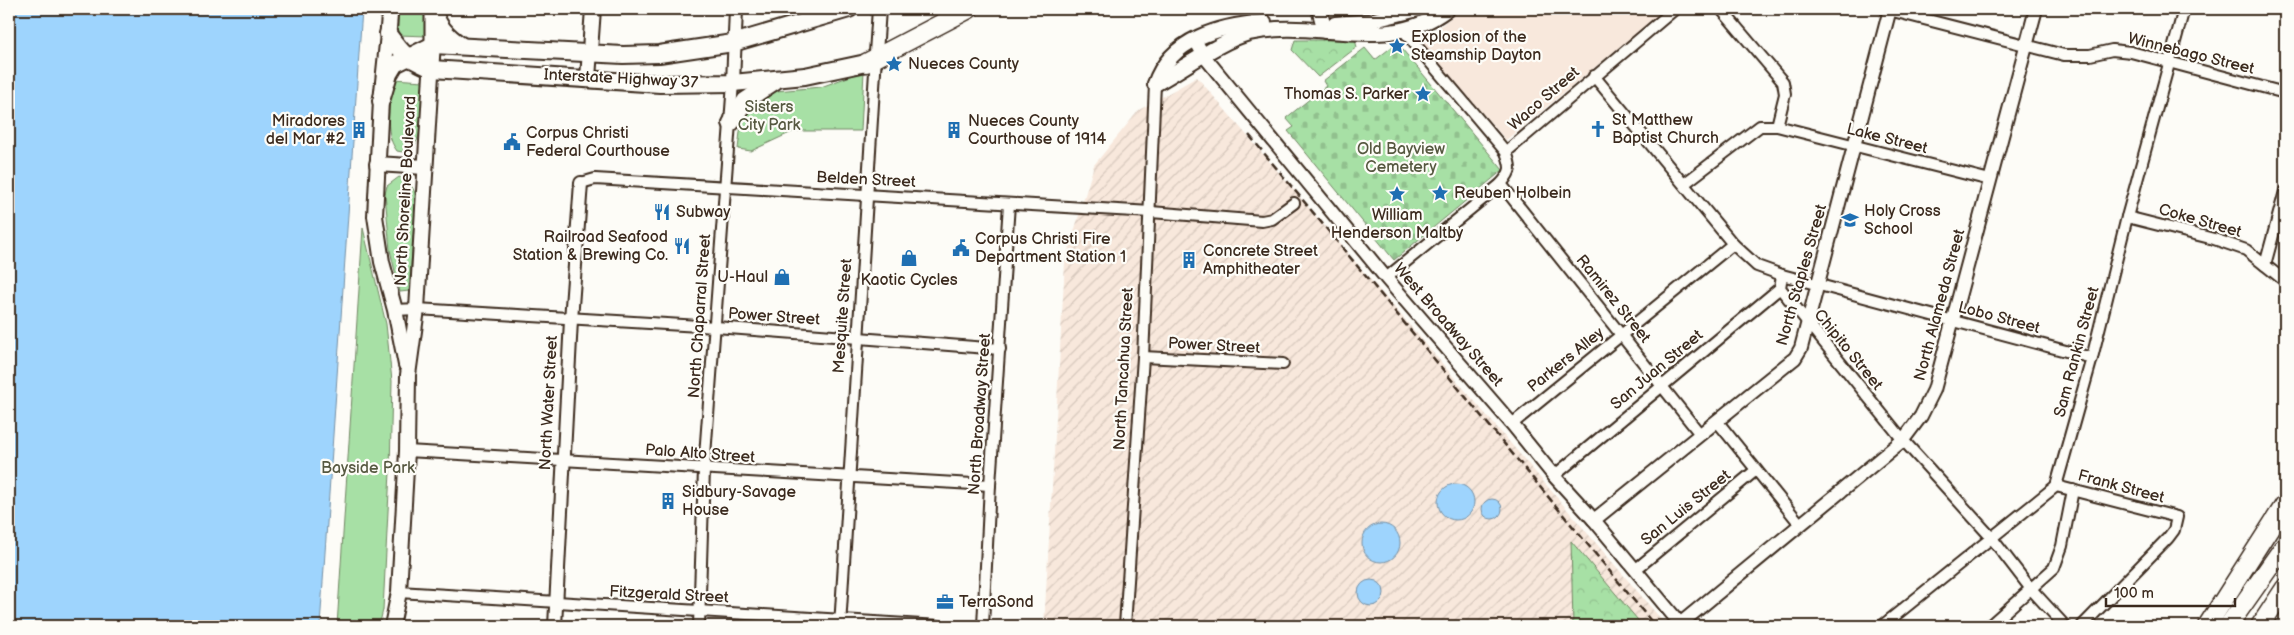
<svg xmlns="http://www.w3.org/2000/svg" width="2294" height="635" viewBox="0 0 2294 635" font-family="'Balsamiq Sans',sans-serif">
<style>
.built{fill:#f8e8dc}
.industrial{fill:url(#industrial-furrows)}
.green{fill:#a7e0a5;stroke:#718562}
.forest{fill:url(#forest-crowns);stroke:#718562}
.cemetery{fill:url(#cemetery-stones);stroke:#718562}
.water{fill:#9ed4fd;stroke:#7690a4}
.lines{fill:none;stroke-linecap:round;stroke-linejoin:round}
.minor-casing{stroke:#3b2a1e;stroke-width:14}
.tertiary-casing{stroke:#3b2a1e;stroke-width:16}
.secondary-casing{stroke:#3b2a1e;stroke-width:18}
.primary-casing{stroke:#3b2a1e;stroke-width:19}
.trunk-casing{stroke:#3b2a1e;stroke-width:20}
.motorway-casing{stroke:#3b2a1e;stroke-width:21}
.minor{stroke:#fdfcf7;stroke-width:10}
.tertiary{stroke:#fdfcf7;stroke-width:12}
.secondary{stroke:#fdfcf7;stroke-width:14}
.primary{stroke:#fdfcf7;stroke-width:15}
.trunk{stroke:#fdfcf7;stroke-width:16}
.motorway{stroke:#fdfcf7;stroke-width:18}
.rail{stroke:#3b2a1e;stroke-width:2.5;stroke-dasharray:8 4;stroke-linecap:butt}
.labels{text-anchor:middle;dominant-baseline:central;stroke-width:4.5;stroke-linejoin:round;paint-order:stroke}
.poi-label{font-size:16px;fill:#3b2a1e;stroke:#fdfcf7;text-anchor:start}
.street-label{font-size:16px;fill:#3b2a1e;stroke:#fdfcf7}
.park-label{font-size:16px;fill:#565840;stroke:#fdfcf7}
</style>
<defs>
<pattern id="industrial-furrows" width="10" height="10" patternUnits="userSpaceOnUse" patternTransform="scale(1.25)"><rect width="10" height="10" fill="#f8e8dc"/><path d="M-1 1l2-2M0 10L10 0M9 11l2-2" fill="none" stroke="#d6c7bc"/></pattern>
<pattern id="forest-crowns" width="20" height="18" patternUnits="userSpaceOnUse" patternTransform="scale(1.25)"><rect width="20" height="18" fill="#a7e0a5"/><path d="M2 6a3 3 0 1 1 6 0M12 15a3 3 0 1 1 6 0" fill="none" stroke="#91c08e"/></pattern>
<pattern id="cemetery-stones" width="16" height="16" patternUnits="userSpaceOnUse" patternTransform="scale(1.25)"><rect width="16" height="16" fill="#a7e0a5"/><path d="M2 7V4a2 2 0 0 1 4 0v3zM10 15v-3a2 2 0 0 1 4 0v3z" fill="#91c08e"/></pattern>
</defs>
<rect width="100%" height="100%" fill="#fdfcf7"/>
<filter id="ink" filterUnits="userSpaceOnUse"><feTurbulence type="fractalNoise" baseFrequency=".02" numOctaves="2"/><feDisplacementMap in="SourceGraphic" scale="10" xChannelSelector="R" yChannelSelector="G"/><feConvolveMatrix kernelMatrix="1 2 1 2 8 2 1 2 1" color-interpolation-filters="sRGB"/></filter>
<g filter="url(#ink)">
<polygon class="built" points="1461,9 1666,9 1506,140 1421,43"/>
<polygon class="industrial" points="1197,77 1667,626 1044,626 1065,262 1094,165 1139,110"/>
<g class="green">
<polygon points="398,9 428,9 427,36 398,35"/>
<polygon points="864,71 861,131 794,131 751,151 738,149 742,115 765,92 821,87"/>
<path d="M 393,79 L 424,81 C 422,101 425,141 408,153 L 397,151 C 382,131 391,102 393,79 Z"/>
<path d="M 399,177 C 409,180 414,188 416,197 L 409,291 L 400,292 L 390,250 L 385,194 L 387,186 Z"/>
<polygon points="363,228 386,324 392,381 390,472 383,610 379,626 337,626"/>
</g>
<g class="forest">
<polygon points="1295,40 1355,40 1357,47 1318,77 1292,50"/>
<polygon points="1571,541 1643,626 1573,626"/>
</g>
<polygon class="cemetery" points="1397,43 1503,170 1394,260 1288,131 1294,127 1286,118 1326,86 1323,81 1365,48 1375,60"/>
<g class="water">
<polygon points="9,9 362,9 320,626 9,626"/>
<circle cx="1456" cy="502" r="18"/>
<circle cx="1492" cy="509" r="10"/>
<circle cx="1381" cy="543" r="19"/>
<circle cx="1371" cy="593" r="13"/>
</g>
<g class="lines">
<g class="minor-casing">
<g id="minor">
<polyline points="1721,9 1783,82 1785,94 1777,126 1990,180"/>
<polyline points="1885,9 2064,55 2090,55 2112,50 2131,52 2285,93"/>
<polyline points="1594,76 1733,244 1757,266 1782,275 1780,288 1903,440 1991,537 2031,589 2065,626"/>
<polyline points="1506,152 1675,9"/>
<polyline points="581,183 595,179 1151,212 1262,221 1272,219 1294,203"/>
<polyline points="1501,184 1700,434"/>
<polyline points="1684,184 1760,126 1777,126"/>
<polyline points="2127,217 2214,239 2246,250 2285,281"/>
<polyline points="2265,265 2285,191"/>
<polyline points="1782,275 2092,358"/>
<path d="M 1386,278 L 1501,184 C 1512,171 1512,168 1506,152 L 1403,30"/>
<polyline points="395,310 417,309 716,327 1000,349"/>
<polyline points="1143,357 1283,364"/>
<polyline points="1717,421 1800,524"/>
<polyline points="1512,424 1733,244"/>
<polyline points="407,451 990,485"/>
<polyline points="1554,476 1780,288"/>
<polyline points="2056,486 2177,517 2174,530 2168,538 2082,626"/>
<polyline points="1635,570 1756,470"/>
<polyline points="399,592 938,626"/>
<polyline points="699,626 704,469 733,83"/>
<polyline points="840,626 876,56"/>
<polyline points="983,626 990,485 1009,204"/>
<polyline points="1125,626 1143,357 1155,84"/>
<polyline points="1882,626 2056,486 2092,358 2127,217 2184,9"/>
<polyline points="1989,626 2054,568 2062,546 2073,490"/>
</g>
</g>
<g class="tertiary-casing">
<g id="tertiary">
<polyline points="1195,40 1204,56 1386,278 1512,424 1554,476 1594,520 1682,626"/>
<polyline points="876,53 879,9"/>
<polyline points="733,83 736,9"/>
<polyline points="1594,520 1795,358 1801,348 1890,9"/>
<polyline points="1680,624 1903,440 1921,416 1934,390 2036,9"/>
<polyline points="555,626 571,320 581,183"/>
</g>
</g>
<g class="secondary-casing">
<g id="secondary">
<polyline points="1319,9 1325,31"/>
<polyline points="1335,24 1370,21 1418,9"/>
<polyline points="388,34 381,101 375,216 382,262 395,310 406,365"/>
<polyline points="588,78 593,9"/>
<path d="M 1155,84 C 1181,70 1222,40 1249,33 C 1317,17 1386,56 1447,9"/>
<path d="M 1155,84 C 1171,38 1220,26 1264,22"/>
<polyline points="377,164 425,167"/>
<polyline points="392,626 399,592 407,451 408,375 417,309 433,41"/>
</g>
</g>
<g class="primary-casing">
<g id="primary">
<polyline points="388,34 390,9"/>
<polyline points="433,41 433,10"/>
</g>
</g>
<g class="trunk-casing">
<g id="trunk">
<path d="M 434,9 C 436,26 448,37 462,46"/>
<path d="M 388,34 C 405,57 406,57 432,69 L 660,84 L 733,83 L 805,76 L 866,63"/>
<polyline points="381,101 389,74 395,64 433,45 623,55 659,54 733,43 849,9"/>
<polyline points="731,123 745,101 775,81"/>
</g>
</g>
<g class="motorway-casing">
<g id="motorway">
<polyline points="866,63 969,9"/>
<polyline points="2207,626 2285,504"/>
<polyline points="2228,626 2285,545"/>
<polyline points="2260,626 2285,588"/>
</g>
</g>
<use href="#minor" class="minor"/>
<use href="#tertiary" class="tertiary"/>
<use href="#secondary" class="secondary"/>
<use href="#primary" class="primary"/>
<use href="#trunk" class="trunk"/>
<use href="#motorway" class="motorway"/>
<polyline class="rail" points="1249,135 1655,626"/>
</g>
</g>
<defs>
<g id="sight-bare" transform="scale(1.35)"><path d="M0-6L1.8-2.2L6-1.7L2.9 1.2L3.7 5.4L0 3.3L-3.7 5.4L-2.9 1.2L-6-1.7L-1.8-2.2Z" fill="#1f6fb2" stroke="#fdfcf7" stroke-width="2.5" paint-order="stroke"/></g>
<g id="church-bare" transform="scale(1.35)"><path d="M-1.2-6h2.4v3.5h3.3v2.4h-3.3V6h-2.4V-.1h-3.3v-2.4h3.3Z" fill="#1f6fb2" stroke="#fdfcf7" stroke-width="2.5" paint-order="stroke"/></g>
<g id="building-bare" transform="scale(1.35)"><path d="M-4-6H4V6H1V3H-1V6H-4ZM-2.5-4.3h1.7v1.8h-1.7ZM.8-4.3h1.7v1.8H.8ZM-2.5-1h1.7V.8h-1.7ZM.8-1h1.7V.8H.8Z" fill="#1f6fb2" stroke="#fdfcf7" stroke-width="2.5" paint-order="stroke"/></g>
<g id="civic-bare" transform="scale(1.35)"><path d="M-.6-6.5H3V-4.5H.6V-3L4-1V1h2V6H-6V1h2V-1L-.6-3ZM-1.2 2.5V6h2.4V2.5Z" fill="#1f6fb2" stroke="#fdfcf7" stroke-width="2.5" paint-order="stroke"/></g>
<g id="restaurant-bare" transform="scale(1.35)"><path d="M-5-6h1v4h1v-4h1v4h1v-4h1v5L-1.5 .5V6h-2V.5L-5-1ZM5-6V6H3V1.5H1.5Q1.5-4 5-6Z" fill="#1f6fb2" stroke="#fdfcf7" stroke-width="2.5" paint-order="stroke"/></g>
<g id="school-bare" transform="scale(1.35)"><path d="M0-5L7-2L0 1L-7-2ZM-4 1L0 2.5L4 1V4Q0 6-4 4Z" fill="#1f6fb2" stroke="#fdfcf7" stroke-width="2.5" paint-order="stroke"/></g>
<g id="shop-bare" transform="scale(1.35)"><path d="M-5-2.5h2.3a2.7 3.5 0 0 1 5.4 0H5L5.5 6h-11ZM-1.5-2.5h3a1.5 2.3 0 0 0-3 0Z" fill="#1f6fb2" stroke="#fdfcf7" stroke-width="2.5" paint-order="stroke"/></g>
<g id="office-bare" transform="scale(1.35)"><path d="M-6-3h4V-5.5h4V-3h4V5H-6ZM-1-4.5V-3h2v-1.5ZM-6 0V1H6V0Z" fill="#1f6fb2" stroke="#fdfcf7" stroke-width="2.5" paint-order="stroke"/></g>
</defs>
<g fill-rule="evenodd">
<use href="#sight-bare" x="1397" y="46"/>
<use href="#sight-bare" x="894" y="64"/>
<use href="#sight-bare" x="1423" y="94"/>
<use href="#church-bare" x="1598" y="129"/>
<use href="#building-bare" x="359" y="130"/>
<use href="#building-bare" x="954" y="130"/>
<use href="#civic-bare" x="512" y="142"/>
<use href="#sight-bare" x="1440" y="193"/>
<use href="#sight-bare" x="1397" y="194"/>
<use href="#restaurant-bare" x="662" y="212"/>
<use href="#school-bare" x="1850" y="220"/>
<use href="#restaurant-bare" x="682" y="246"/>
<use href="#civic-bare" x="961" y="248"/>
<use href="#shop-bare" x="909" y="258"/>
<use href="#building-bare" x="1189" y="260"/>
<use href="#shop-bare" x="782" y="277"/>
<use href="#building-bare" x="668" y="501"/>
<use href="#office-bare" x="945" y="602"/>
</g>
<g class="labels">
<g class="poi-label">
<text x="1411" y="37">Explosion of the<tspan x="1411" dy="18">Steamship Dayton</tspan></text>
<text x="908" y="64">Nueces County</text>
<text x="1409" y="94" text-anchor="end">Thomas S. Parker</text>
<text x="1612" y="120">St Matthew<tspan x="1612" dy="18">Baptist Church</tspan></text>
<text x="345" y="121" text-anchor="end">Miradores<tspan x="345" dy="18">del Mar #2</tspan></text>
<text x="968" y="121">Nueces County<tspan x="968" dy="18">Courthouse of 1914</tspan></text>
<text x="526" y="133">Corpus Christi<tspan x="526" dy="18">Federal Courthouse</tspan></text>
<text x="1454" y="193">Reuben Holbein</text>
<text x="1864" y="211">Holy Cross<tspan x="1864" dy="18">School</tspan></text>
<text x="676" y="212">Subway</text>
<text x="1397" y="215" text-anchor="middle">William<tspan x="1397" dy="18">Henderson Maltby</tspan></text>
<text x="668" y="237" text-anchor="end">Railroad Seafood<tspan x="668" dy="18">Station &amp; Brewing Co.</tspan></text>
<text x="975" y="239">Corpus Christi Fire<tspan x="975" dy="18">Department Station 1</tspan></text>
<text x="1203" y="251">Concrete Street<tspan x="1203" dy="18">Amphitheater</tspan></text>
<text x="768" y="277" text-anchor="end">U-Haul</text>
<text x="909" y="280" text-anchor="middle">Kaotic Cycles</text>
<text x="682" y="492">Sidbury-Savage<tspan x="682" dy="18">House</tspan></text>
<text x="959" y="602">TerraSond</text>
</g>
<g class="street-label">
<text transform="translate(2191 54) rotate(14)">Winnebago Street</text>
<text transform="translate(621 79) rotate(3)">Interstate Highway 37</text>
<text transform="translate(1544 99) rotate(-41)">Waco Street</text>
<text transform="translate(1887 139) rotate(14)">Lake Street</text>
<text transform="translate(866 180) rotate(3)">Belden Street</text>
<text transform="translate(406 191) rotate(-87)">North Shoreline Boulevard</text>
<text transform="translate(2200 221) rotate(16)">Coke Street</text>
<text transform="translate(1802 275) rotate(-74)">North Staples Street</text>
<text transform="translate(1613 299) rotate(51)">Ramirez Street</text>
<text transform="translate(1940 305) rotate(-75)">North Alameda Street</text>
<text transform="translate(700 316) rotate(-86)">North Chaparral Street</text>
<text transform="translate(843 316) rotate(-86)">Mesquite Street</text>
<text transform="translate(774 317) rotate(4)">Power Street</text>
<text transform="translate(1999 318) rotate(15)">Lobo Street</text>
<text transform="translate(1448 325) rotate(49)">West Broadway Street</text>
<text transform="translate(1214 346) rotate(3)">Power Street</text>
<text transform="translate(1848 350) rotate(51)">Chipito Street</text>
<text transform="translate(2077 352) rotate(-75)">Sam Rankin Street</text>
<text transform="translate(1566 360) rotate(-39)">Parkers Alley</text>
<text transform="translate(1124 369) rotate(-87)">North Tancahua Street</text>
<text transform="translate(1657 370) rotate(-40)">San Juan Street</text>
<text transform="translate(549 403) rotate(-87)">North Water Street</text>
<text transform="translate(980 414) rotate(-86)">North Broadway Street</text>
<text transform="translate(700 454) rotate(4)">Palo Alto Street</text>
<text transform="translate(2121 487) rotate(15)">Frank Street</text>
<text transform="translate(1686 508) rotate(-39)">San Luis Street</text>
<text transform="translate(669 595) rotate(3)">Fitzgerald Street</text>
</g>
<g class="park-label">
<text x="769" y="107">Sisters<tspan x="769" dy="18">City Park</tspan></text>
<text x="1401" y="149">Old Bayview<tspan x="1401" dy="18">Cemetery</tspan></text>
<text x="368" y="468">Bayside Park</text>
</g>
</g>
<rect width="2294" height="635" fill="none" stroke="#fdfcf7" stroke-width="30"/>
<rect x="15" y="15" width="2264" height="605" fill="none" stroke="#3b2a1e" stroke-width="2" filter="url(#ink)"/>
<path d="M2106 598v8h129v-8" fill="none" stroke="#3b2a1e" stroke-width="2.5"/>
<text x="2114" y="598" font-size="15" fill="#3b2a1e" stroke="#fdfcf7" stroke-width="4" paint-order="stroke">100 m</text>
</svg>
